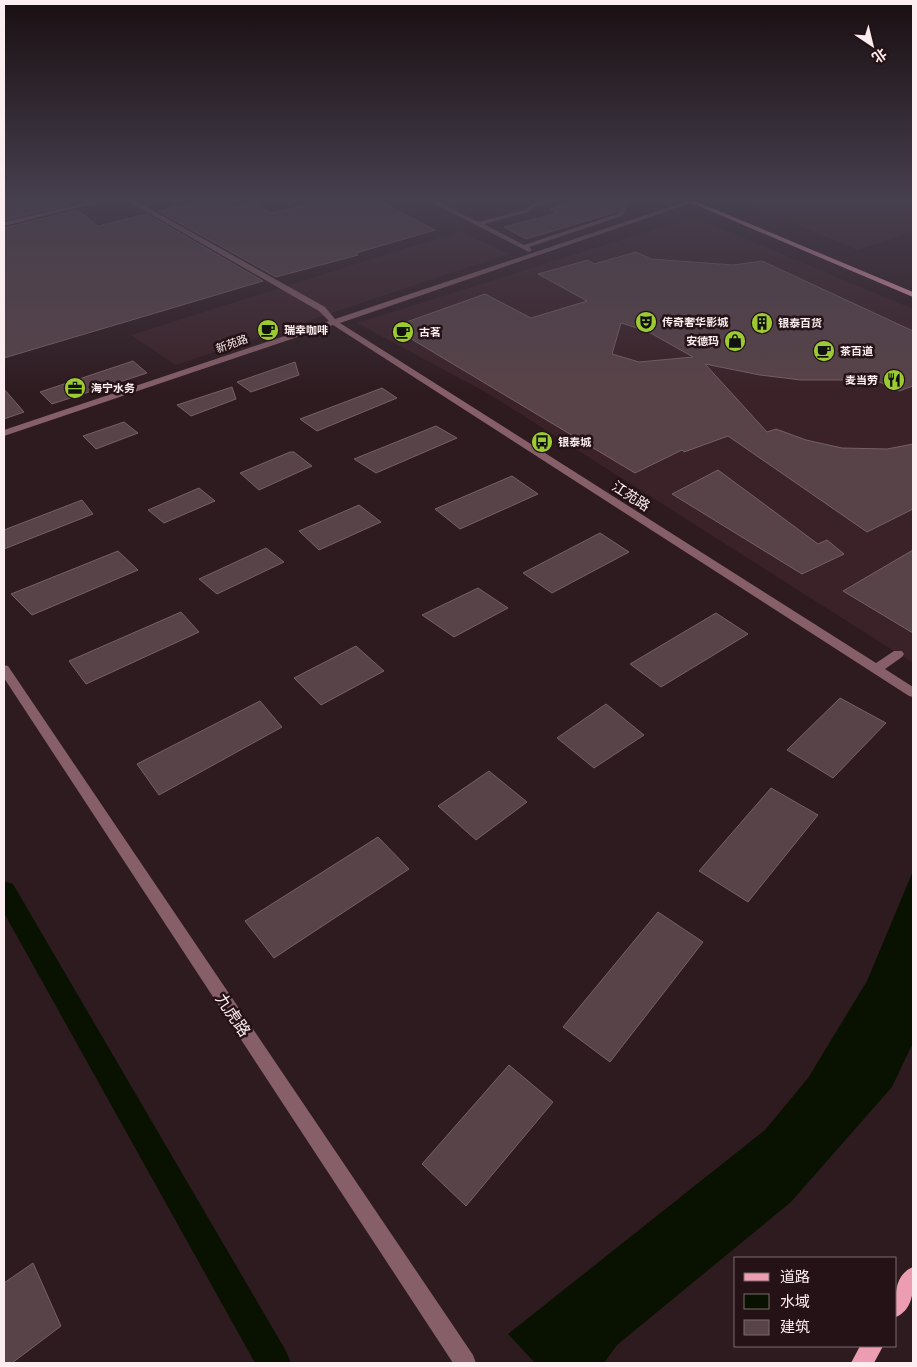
<svg xmlns="http://www.w3.org/2000/svg" width="917" height="1367" viewBox="0 0 917 1367" font-family="'DejaVu Sans','Noto Sans SC',sans-serif">
<style>
.built{fill:#3b2228}
.water{fill:#091200}
.lines{fill:none;stroke-linecap:round;stroke-linejoin:round}
.canal{fill:#091200;fill-rule:evenodd}
.building{fill:#584348;stroke:#776065;fill-rule:evenodd}
.minor{fill:#865f68;fill-rule:evenodd}
.major{fill:#ec9db1;fill-rule:evenodd}
.labels{text-anchor:middle;dominant-baseline:central;stroke-width:5;stroke-linejoin:round;paint-order:stroke}
.far-poi-label{font-size:11px;font-weight:bold;fill:#fbedf0;stroke:#241216;text-anchor:start}
.far-street-label{font-size:11px;fill:#fbedf0;stroke:#241216}
.street-label{font-size:14px;fill:#fbedf0;stroke:#241216}
.near-street-label{font-size:16px;fill:#fbedf0;stroke:#241216}
</style>
<rect width="100%" height="100%" fill="#2e1b20"/>
<g class="built">
<polygon points="752,201 913,201 913,232 857,250 747,203"/>
<polygon points="694,217 913,309 913,663 489,394 357,323"/>
<polygon points="461,231 508,254 176,365 131,335"/>
</g>
<polygon class="water" points="913,871 913,1043 892,1087 791,1202 617,1345 604,1363 535,1363 508,1334 765,1130 808,1078 867,981"/>
<g class="lines">
<polygon class="canal" points="4,881 13,884 286,1351 291,1363 255,1363 4,913"/>
</g>
<g class="building">
<polygon points="4,201 64,201 70,205 4,220"/>
<polygon points="202,201 223,201 233,207 255,203 271,213 322,201 380,201 435,230 356,253 358,255 276,277 158,211"/>
<polygon points="583,201 622,201 616,212 526,239 504,227 557,213 550,209"/>
<polygon points="77,210 98,226 147,214 263,281 4,358 4,228"/>
<path d="M 636,252 L 651,259 L 733,265 L 762,261 L 913,331 L 913,386 L 899,391 L 871,378 L 859,380 L 801,380 L 760,375 L 705,364 L 767,432 L 776,429 L 806,440 L 842,448 L 887,449 L 913,444 L 913,509 L 867,532 L 728,436 L 684,452 L 682,450 L 635,473 L 413,340 L 401,324 L 485,294 L 531,318 L 587,301 L 538,274 L 588,260 L 594,264 ZM 621,323 L 647,331 L 693,357 L 639,362 L 612,354 Z"/>
<polygon points="133,361 147,373 52,404 40,392"/>
<polygon points="295,362 299,375 251,392 237,382"/>
<polygon points="232,387 236,399 191,416 177,405"/>
<polygon points="382,388 397,398 317,431 300,419"/>
<polygon points="4,389 24,412 4,419"/>
<polygon points="124,422 138,433 96,449 83,436"/>
<polygon points="436,426 457,438 376,473 354,459"/>
<polygon points="290,452 294,452 312,466 259,490 240,473"/>
<polygon points="718,470 818,544 827,540 844,554 802,574 672,494"/>
<polygon points="512,476 538,494 460,529 435,509"/>
<polygon points="199,488 215,501 164,523 148,510"/>
<polygon points="82,500 93,514 4,549 4,530"/>
<polygon points="359,505 381,522 319,550 299,531"/>
<polygon points="600,533 629,552 552,593 523,573"/>
<polygon points="266,548 284,562 217,594 199,579"/>
<polygon points="913,550 913,633 843,591"/>
<polygon points="118,551 138,570 32,615 11,594"/>
<polygon points="478,588 508,608 454,637 422,615"/>
<polygon points="181,612 199,632 86,684 69,661"/>
<polygon points="716,613 748,634 661,687 630,664"/>
<polygon points="356,646 384,671 321,705 294,678"/>
<polygon points="840,698 886,723 833,778 787,750"/>
<polygon points="260,701 282,727 159,795 137,764"/>
<polygon points="606,704 644,735 594,768 557,738"/>
<polygon points="489,771 527,802 476,840 438,806"/>
<polygon points="771,788 818,815 748,902 699,871"/>
<polygon points="378,837 409,869 274,958 245,921"/>
<polygon points="658,912 703,942 610,1062 563,1027"/>
<polygon points="509,1065 553,1102 466,1206 422,1164"/>
<polygon points="33,1263 61,1326 12,1363 4,1363 4,1283"/>
</g>
<g class="lines">
<g class="minor">
<polygon points="93,201 104,201 4,226 4,222"/>
<polygon points="128,201 136,201 325,307 335,319 688,201 697,201 340,323 876,663 894,651 902,651 904,654 902,657 885,669 913,687 913,697 909,696 333,325 4,436 4,430 329,321 319,311"/>
<path d="M 429,201 L 437,201 L 478,222 L 524,210 C 533,202 543,201 555,201 L 534,207 L 528,212 L 484,224 L 524,245 L 617,214 L 624,201 L 630,201 L 622,216 L 529,247 L 532,250 L 529,252 Z"/>
<polygon points="4,665 8,666 473,1355 476,1363 453,1363 4,678"/>
</g>
<g class="major">
<polygon points="687,201 695,201 913,292 913,297"/>
<path d="M 913,1267 C 914,1285 915,1309 896,1317 C 895,1299 893,1275 913,1267 Z"/>
<polygon points="860,1346 883,1346 874,1363 851,1363"/>
</g>
</g>
<linearGradient id="sky" x2="0" y2="1"><stop stop-color="#190f12"/><stop offset="0.51" stop-color="#463f4e"/><stop offset="1" stop-color="#463f4e" stop-opacity="0"/></linearGradient>
<rect width="917" height="392" fill="url(#sky)"/>
<defs>
<g id="theatre-disc" transform="scale(1.125)"><circle r="9.5" fill="#9cca32" stroke="#241216"/><path d="M-5-5.5Q0-4 5-5.5V0Q5 5 0 6Q-5 5-5 0ZM-3.3-2.5H-1v1.5H-3.3ZM1-2.5H3.3v1.5H1ZM-2.8 1Q0 5.5 2.8 1Z" fill="#111"/></g>
<g id="building-disc" transform="scale(1.125)"><circle r="9.5" fill="#9cca32" stroke="#241216"/><path d="M-4-6H4V6H1V3H-1V6H-4ZM-2.5-4.3h1.7v1.8h-1.7ZM.8-4.3h1.7v1.8H.8ZM-2.5-1h1.7V.8h-1.7ZM.8-1h1.7V.8H.8Z" fill="#111"/></g>
<g id="cafe-disc" transform="scale(1.125)"><circle r="9.5" fill="#9cca32" stroke="#241216"/><path d="M-5.5-4.5H6V0H3Q3 3.5 0 3.5H-2.5Q-5.5 3.5-5.5 0ZM3-3.2v2h1.7v-2ZM-6 4.5H4V6H-6Z" fill="#111"/></g>
<g id="shop-disc" transform="scale(1.125)"><circle r="9.5" fill="#9cca32" stroke="#241216"/><path d="M-5-2.5h2.3a2.7 3.5 0 0 1 5.4 0H5L5.5 6h-11ZM-1.5-2.5h3a1.5 2.3 0 0 0-3 0Z" fill="#111"/></g>
<g id="restaurant-disc" transform="scale(1.125)"><circle r="9.5" fill="#9cca32" stroke="#241216"/><path d="M-5-6h1v4h1v-4h1v4h1v-4h1v5L-1.5 .5V6h-2V.5L-5-1ZM5-6V6H3V1.5H1.5Q1.5-4 5-6Z" fill="#111"/></g>
<g id="office-disc" transform="scale(1.125)"><circle r="9.5" fill="#9cca32" stroke="#241216"/><path d="M-6-3h4V-5.5h4V-3h4V5H-6ZM-1-4.5V-3h2v-1.5ZM-6 0V1H6V0Z" fill="#111"/></g>
<g id="bus-disc" transform="scale(1.125)"><circle r="9.5" fill="#9cca32" stroke="#241216"/><path d="M-5-6H5V4H4V6H2V4H-2V6H-4V4H-5ZM-3.5-4V0h7V-4ZM-3.5 1.2v1.5H-2V1.2ZM2 1.2v1.5H3.5V1.2Z" fill="#111"/></g>
</defs>
<g fill-rule="evenodd">
<use href="#theatre-disc" x="646" y="322"/>
<use href="#building-disc" x="762" y="323"/>
<use href="#cafe-disc" x="268" y="330"/>
<use href="#cafe-disc" x="403" y="332"/>
<use href="#shop-disc" x="735" y="341"/>
<use href="#cafe-disc" x="824" y="351"/>
<use href="#restaurant-disc" x="894" y="380"/>
<use href="#office-disc" x="75" y="388"/>
<use href="#bus-disc" x="542" y="442"/>
</g>
<g class="labels">
<g class="far-poi-label">
<text x="662" y="322">传奇奢华影城</text>
<text x="778" y="323">银泰百货</text>
<text x="284" y="330">瑞幸咖啡</text>
<text x="419" y="332">古茗</text>
<text x="719" y="341" text-anchor="end">安德玛</text>
<text x="840" y="351">茶百道</text>
<text x="878" y="380" text-anchor="end">麦当劳</text>
<text x="91" y="388">海宁水务</text>
<text x="558" y="442">银泰城</text>
</g>
<g class="far-street-label">
<text transform="translate(232 344) rotate(-19)">新苑路</text>
</g>
<g class="street-label">
<text transform="translate(631 496) rotate(33)">江苑路</text>
</g>
<g class="near-street-label">
<text transform="translate(233 1015) rotate(56)">九虎路</text>
</g>
</g>
<rect width="917" height="1367" fill="none" stroke="#fbedf0" stroke-width="10"/>
<rect x="734" y="1257" width="162" height="90" fill="#241216" stroke="#7a6a6d"/>
<rect x="744" y="1273" width="25" height="8" fill="#ec9db1" stroke="#7a6a6d"/>
<text x="780" y="1282" font-size="15" fill="#fbedf0">道路</text>
<rect x="744" y="1294" width="25" height="15" fill="#091200" stroke="#7a6a6d"/>
<text x="780" y="1307" font-size="15" fill="#fbedf0">水域</text>
<rect x="744" y="1320" width="25" height="15" fill="#584348" stroke="#7a6a6d"/>
<text x="780" y="1332" font-size="15" fill="#fbedf0">建筑</text>
<g transform="translate(872 45) rotate(145)" stroke="#241216" stroke-width="4" paint-order="stroke">
<path d="M0-4L9 19L0 12L-9 19Z" fill="#fbedf0"/>
<text y="-8" font-size="14" font-weight="bold" text-anchor="middle" fill="#fbedf0">北</text>
</g>
</svg>
